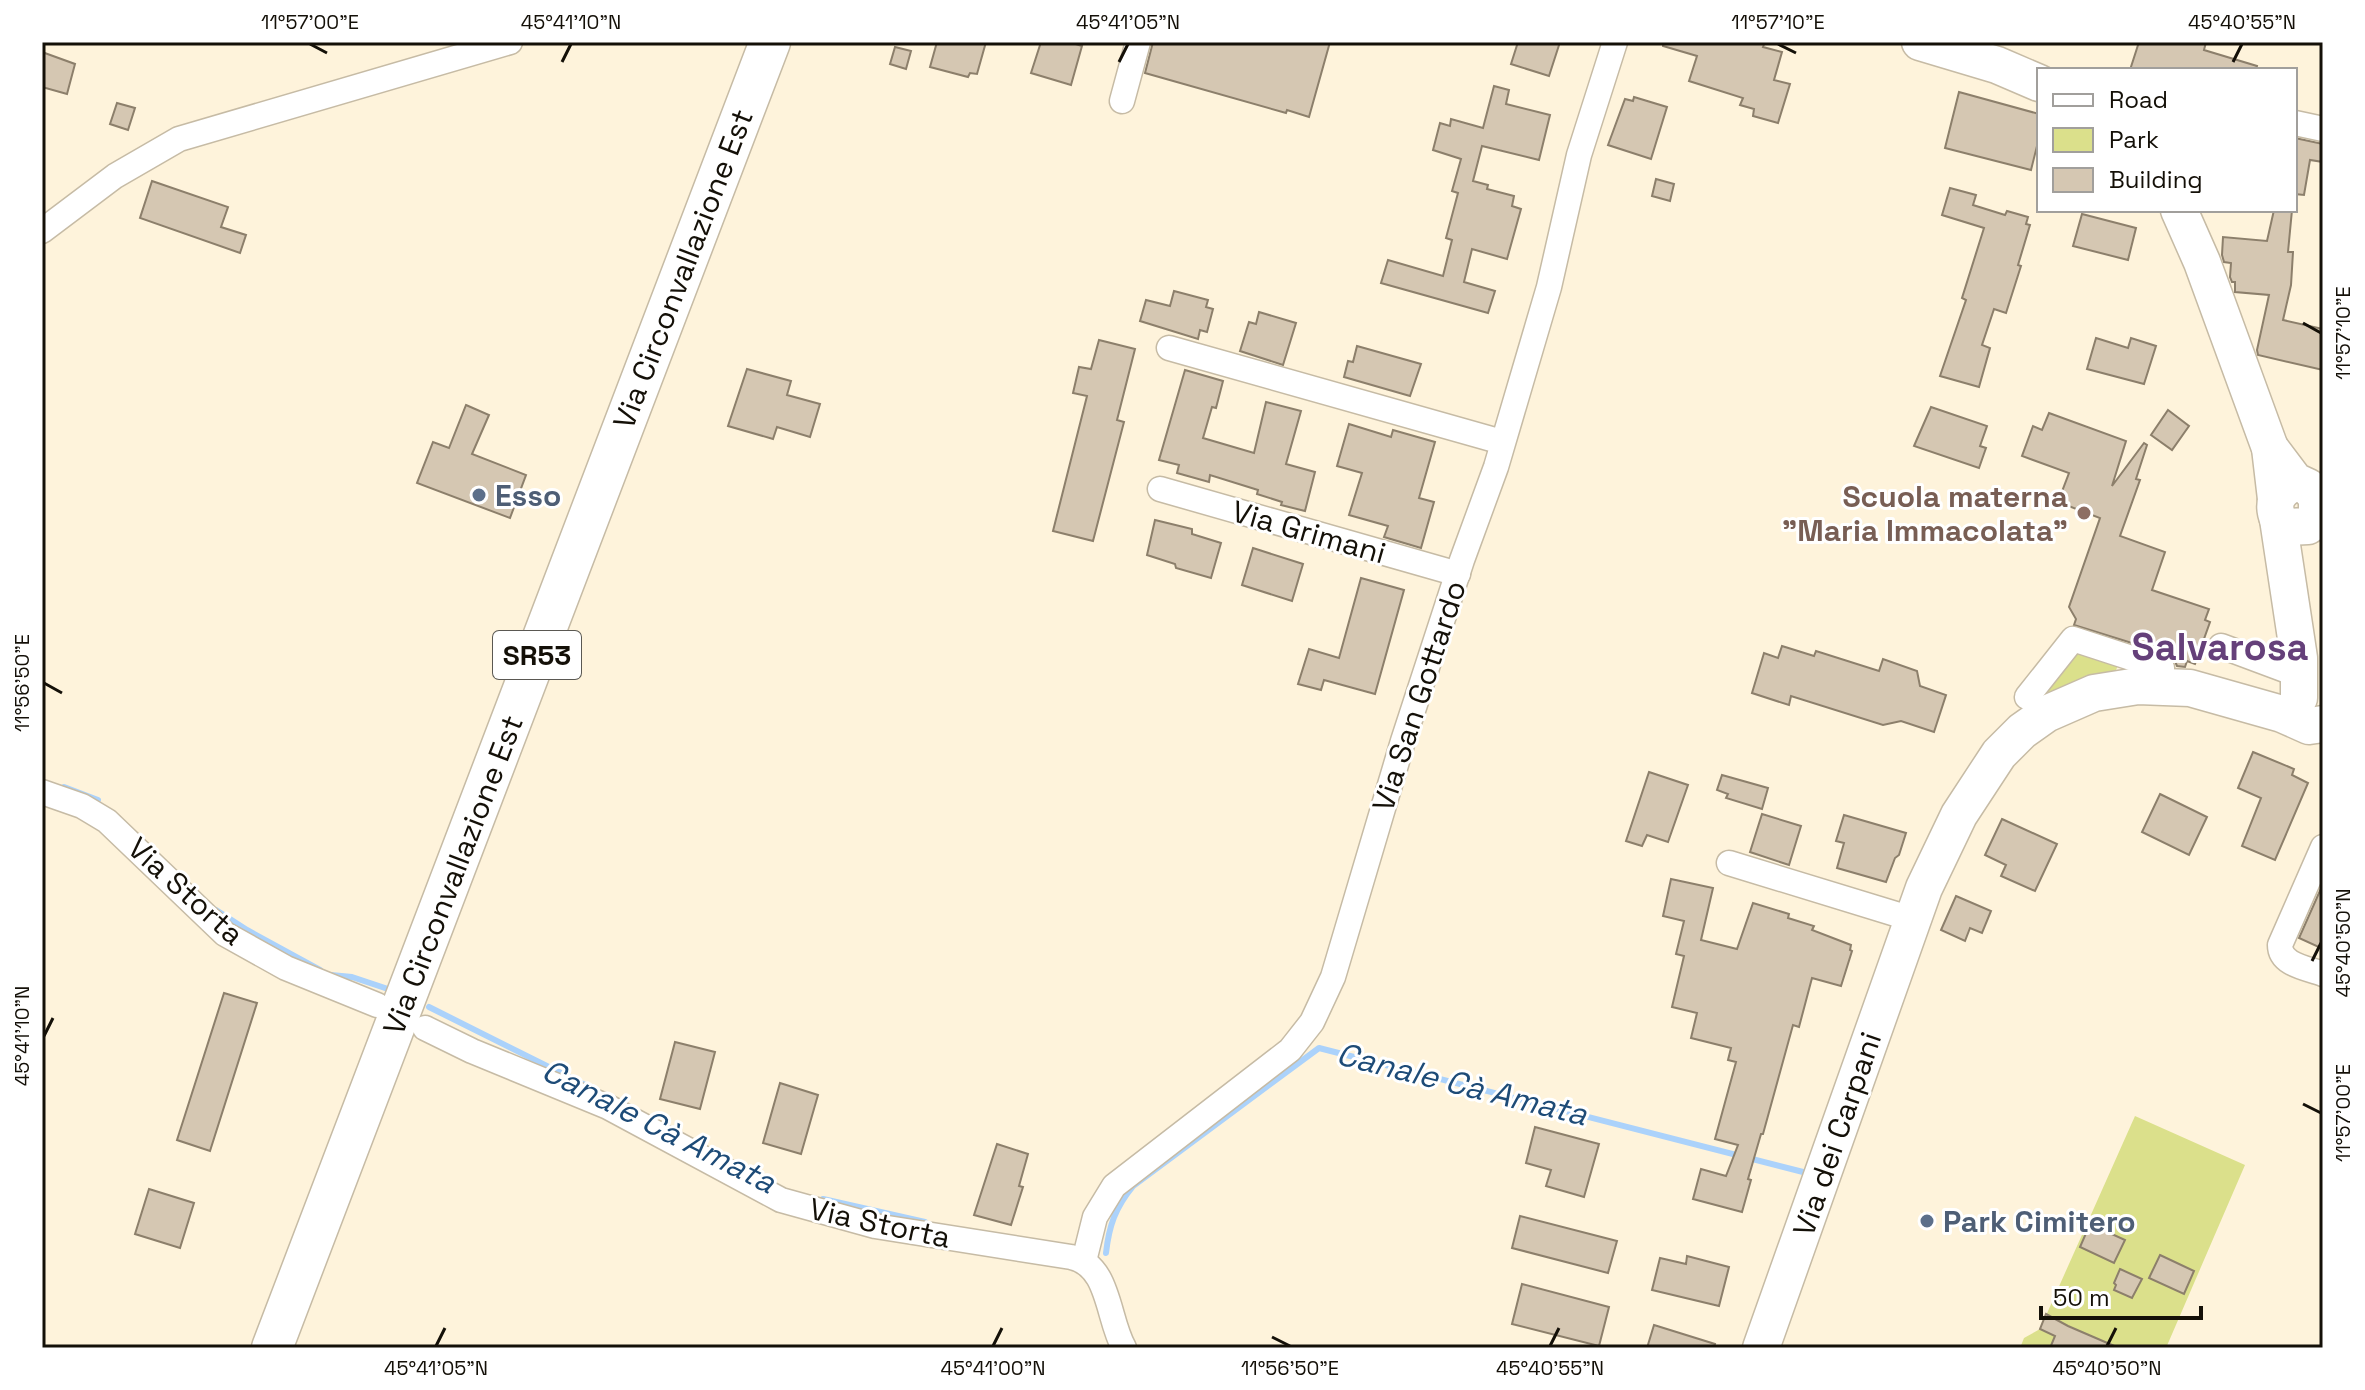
<svg xmlns="http://www.w3.org/2000/svg" width="2365" height="1390" viewBox="0 0 2365 1390" font-family="'Space Grotesk',sans-serif">
<style>
.green{fill:#dbe08b}
.lines{fill:none;stroke-linecap:round;stroke-linejoin:round}
.stream{stroke:#abd2fb;stroke-width:6}
.building{fill:#d5c7b2;stroke:#8c7f6b;stroke-width:2}
.street-casing{stroke:#c6bba5;stroke-width:27}
.secondary-casing{stroke:#c6bba5;stroke-width:39}
.primary-casing{stroke:#c6bba5;stroke-width:43}
.street{stroke:#fff;stroke-width:24}
.secondary{stroke:#fff;stroke-width:36}
.primary{stroke:#fff;stroke-width:40}
.ticks{fill:none;stroke:#141008;stroke-width:3}
.service-dot{fill:#5c6f8a;stroke:#fff;stroke-width:3}
.education-dot{fill:#8d6e63;stroke:#fff;stroke-width:3}
.labels{text-anchor:middle;dominant-baseline:central;stroke-width:6;stroke-linejoin:round;paint-order:stroke}
.shield{fill:#fff;stroke:#5a5852;stroke-width:2}
.shield-label{font-size:28px;font-weight:bold;fill:#141008}
.street-label{font-size:30px;fill:#141008;stroke:#fff}
.service-label{font-size:30px;font-weight:bold;fill:#4e5e75;stroke:#fff;text-anchor:start}
.education-label{font-size:30px;font-weight:bold;fill:#785e54;stroke:#fff;text-anchor:end}
.water-label{font-size:32px;font-style:italic;fill:#1d4b77;stroke:#fff}
.district-label{font-size:38px;font-weight:bold;fill:#65407a;stroke:#fff}
.neatline{fill:none;stroke:#141008;stroke-width:3}
.ticks-label{font-size:20px;text-anchor:middle;fill:#141008}
</style>
<rect width="100%" height="100%" fill="#fef3db"/>
<g class="green">
<polygon points="2077,644 2120,659 2114,676 2043,697 2045,689"/>
<polygon points="2135,1116 2245,1165 2166,1348 2020,1348 2024,1338 2040,1329"/>
</g>
<g class="lines">
<g class="stream">
<polyline points="64,787 98,800"/>
<polyline points="216,910 247,930 320,970"/>
<polyline points="331,975 352,977 388,989"/>
<polyline points="429,1007 587,1086"/>
<polyline points="823,1199 925,1222"/>
<path d="M 1106,1253 C 1109,1226 1115,1208 1133,1186 L 1319,1048 L 1807,1173"/>
</g>
</g>
<g class="building">
<polygon points="937,42 986,42 977,74 970,73 968,77 930,67"/>
<polygon points="1041,42 1069,42 1082,46 1071,85 1031,73"/>
<polygon points="1153,42 1330,42 1309,117 1287,110 1286,113 1145,73"/>
<polygon points="1518,42 1560,42 1549,76 1511,64"/>
<polygon points="1663,42 1765,42 1763,47 1782,52 1774,80 1790,84 1778,123 1753,116 1754,109 1740,105 1743,98 1689,81 1697,56 1663,46"/>
<polygon points="2139,42 2206,42 2204,50 2257,66 2256,70 2130,70"/>
<polygon points="895,47 911,51 906,69 890,64"/>
<polygon points="42,52 75,64 67,94 42,87"/>
<polygon points="1494,86 1509,90 1506,104 1550,115 1539,160 1482,146 1473,181 1488,185 1487,189 1514,196 1512,206 1521,209 1507,259 1472,249 1464,282 1495,291 1488,313 1381,283 1388,260 1443,276 1452,240 1446,238 1458,193 1452,191 1461,159 1433,150 1440,123 1450,126 1451,119 1483,128"/>
<polygon points="1959,92 2039,114 2039,138 2031,170 1945,148"/>
<polygon points="1634,97 1667,107 1651,159 1608,145 1625,99 1633,101"/>
<polygon points="117,103 135,108 128,130 110,124"/>
<polygon points="2295,138 2323,144 2323,162 2310,160 2304,195 2295,194"/>
<polygon points="1656,179 1674,184 1670,201 1652,196"/>
<polygon points="152,181 228,207 221,227 246,235 240,253 140,218"/>
<polygon points="1950,188 1976,195 1973,205 2005,215 2007,211 2028,217 2026,224 2030,225 2018,265 2021,266 2006,313 1994,309 1982,345 1990,348 1979,387 1940,376 1966,300 1962,298 1984,228 1942,215"/>
<polygon points="2274,210 2292,210 2288,252 2293,252 2291,285 2283,320 2323,329 2323,370 2258,355 2257,350 2269,295 2235,292 2235,282 2232,282 2230,277 2231,263 2224,262 2222,255 2223,237 2267,241"/>
<polygon points="2082,214 2136,228 2128,260 2073,246"/>
<polygon points="1174,291 1208,300 1206,307 1213,309 1207,332 1200,330 1198,339 1140,321 1146,300 1170,306"/>
<polygon points="1259,312 1296,323 1283,365 1240,351 1249,322 1256,324"/>
<polygon points="2096,338 2128,348 2131,338 2156,346 2144,384 2087,369"/>
<polygon points="1099,340 1135,349 1117,420 1124,422 1093,541 1053,531 1087,396 1073,393 1079,367 1091,369"/>
<polygon points="1357,346 1421,364 1410,396 1344,377 1348,361 1353,362"/>
<polygon points="747,369 791,381 787,395 820,404 810,437 777,427 773,439 728,426"/>
<polygon points="1185,370 1223,381 1216,408 1212,407 1203,438 1254,453 1266,402 1301,411 1286,464 1315,472 1305,511 1281,505 1282,502 1257,494 1258,490 1210,475 1209,482 1177,473 1179,465 1159,460"/>
<polygon points="466,405 489,415 472,454 526,475 510,518 417,483 433,442 449,448"/>
<polygon points="1931,407 1987,426 1980,446 1986,448 1979,468 1914,446"/>
<polygon points="2168,410 2189,426 2172,450 2151,435"/>
<polygon points="2049,413 2126,441 2112,486 2144,443 2147,445 2136,479 2140,480 2120,536 2165,552 2152,590 2209,609 2205,620 2210,622 2195,664 2187,661 2185,667 2177,666 2174,659 2167,654 2074,625 2076,619 2069,607 2100,518 2058,502 2069,473 2022,456 2033,426 2042,430"/>
<polygon points="1349,424 1391,437 1393,430 1435,442 1419,498 1434,502 1421,548 1384,537 1388,526 1349,515 1362,473 1337,466"/>
<polygon points="1155,520 1192,529 1192,534 1221,543 1211,578 1176,568 1175,564 1147,555"/>
<polygon points="1253,548 1303,564 1292,601 1242,585"/>
<polygon points="1361,578 1404,590 1375,694 1324,680 1321,690 1298,684 1309,649 1339,658"/>
<polygon points="1782,646 1814,656 1816,651 1879,671 1883,659 1917,671 1920,686 1946,695 1934,732 1901,721 1883,725 1791,696 1789,705 1752,693 1764,653 1778,658"/>
<polygon points="2253,752 2294,769 2292,775 2308,783 2275,860 2242,846 2261,798 2238,788"/>
<polygon points="1649,772 1688,785 1668,842 1647,835 1642,846 1626,841"/>
<polygon points="1722,775 1768,788 1762,809 1726,798 1728,794 1717,790"/>
<polygon points="2160,794 2207,817 2189,855 2142,832"/>
<polygon points="1762,814 1801,826 1789,865 1750,852"/>
<polygon points="1844,815 1906,833 1899,855 1895,858 1886,882 1837,868 1844,843 1836,841"/>
<polygon points="2002,819 2057,844 2035,891 2001,876 2006,865 1985,855"/>
<polygon points="1671,879 1713,888 1701,940 1737,949 1753,903 1789,914 1788,918 1814,926 1812,930 1851,945 1850,950 1852,951 1841,986 1812,978 1799,1027 1793,1025 1763,1134 1761,1134 1748,1179 1751,1180 1742,1212 1693,1199 1701,1169 1726,1176 1738,1145 1715,1139 1736,1062 1728,1060 1731,1048 1691,1038 1697,1013 1672,1007 1684,956 1676,954 1684,921 1663,916"/>
<polygon points="2323,884 2323,949 2299,938"/>
<polygon points="1956,896 1991,911 1982,933 1970,928 1965,941 1941,930"/>
<polygon points="224,993 257,1003 210,1151 177,1140"/>
<polygon points="675,1042 715,1052 700,1109 660,1099"/>
<polygon points="780,1083 818,1095 801,1154 763,1143"/>
<polygon points="1535,1127 1599,1144 1584,1197 1546,1186 1551,1170 1526,1163"/>
<polygon points="997,1144 1028,1154 1019,1186 1023,1187 1011,1225 974,1215"/>
<polygon points="149,1189 194,1203 180,1248 135,1234"/>
<polygon points="1520,1216 1617,1241 1608,1273 1512,1248"/>
<polygon points="2090,1224 2125,1240 2114,1263 2080,1247"/>
<polygon points="2160,1255 2194,1271 2184,1294 2149,1278"/>
<polygon points="1687,1256 1729,1267 1719,1306 1652,1290 1660,1258 1686,1264"/>
<polygon points="2120,1269 2142,1279 2132,1298 2114,1290 2116,1285 2114,1283"/>
<polygon points="1522,1284 1609,1307 1599,1346 1512,1324"/>
<polygon points="2046,1314 2068,1326 2119,1348 2050,1348 2055,1336 2040,1329"/>
<polygon points="1654,1325 1715,1344 1714,1348 1647,1348"/>
</g>
<g class="lines">
<g class="street-casing">
<g id="street">
<polyline points="1122,101 1138,42"/>
<polyline points="2295,123 2323,129"/>
<polyline points="42,231 115,176 179,139 510,42"/>
<polyline points="1169,348 1502,442"/>
<polyline points="1160,489 1458,574"/>
<polyline points="2221,646 2288,671"/>
<polyline points="2027,697 2073,639 2162,668"/>
<polyline points="42,792 82,806 107,821 225,934 286,968 377,1005"/>
<path d="M 2323,847 L 2280,945 C 2280,965 2307,968 2323,974"/>
<polyline points="1729,863 1912,919"/>
<path d="M 425,1028 L 472,1051 L 608,1107 L 781,1200 L 875,1226 L 1071,1257 C 1110,1265 1107,1318 1124,1348"/>
<polyline points="1084,1261 1095,1217 1114,1186 1290,1050 1312,1022 1333,977 1403,741 1462,560 1496,467 1549,287 1579,155 1615,42"/>
</g>
</g>
<g class="secondary-casing">
<g id="secondary">
<polyline points="1920,42 1997,65 2039,83"/>
<polyline points="2179,210 2202,262 2270,448 2276,499"/>
<path d="M 2270,448 L 2295,481 L 2308,487 L 2317,497 L 2317,516 L 2308,526 L 2288,527 L 2278,519 C 2272,504 2276,493 2290,485"/>
<polyline points="2278,519 2299,658 2299,698"/>
<polyline points="1761,1348 1924,888 1959,815 1999,754 2022,731 2046,714 2094,693 2138,686 2190,688 2282,714 2309,726 2323,724"/>
</g>
</g>
<g class="primary-casing">
<polyline id="primary" points="272,1348 770,42"/>
</g>
<use href="#street" class="street"/>
<use href="#secondary" class="secondary"/>
<use href="#primary" class="primary"/>
</g>
<path class="ticks" d="M 310,44 L 327,53M 1778,44 L 1796,53M 562,62 L 571,44M 1119,62 L 1128,44M 2233,62 L 2242,44M 2303,323 L 2321,333M 44,683 L 62,693M 2312,961 L 2321,943M 44,1036 L 53,1018M 2303,1104 L 2321,1113M 1272,1337 L 1290,1346M 436,1346 L 445,1328M 993,1346 L 1002,1328M 1550,1346 L 1559,1328M 2107,1346 L 2116,1328"/>
<g class="service-dot">
<circle cx="479" cy="495" r="8"/>
<circle cx="1927" cy="1221" r="8"/>
</g>
<circle class="education-dot" cx="2084" cy="513" r="8"/>
<g class="labels">
<rect class="shield" x="493" y="631" width="88" height="48" rx="6"/>
<g class="shield-label">
<text x="537" y="655">SR53</text>
</g>
<g class="street-label">
<text transform="translate(683 269) rotate(-69)">Via Circonvallazione Est</text>
<text transform="translate(1309 532) rotate(16)">Via Grimani</text>
<text transform="translate(1419 696) rotate(-72)">Via San Gottardo</text>
<text transform="translate(453 875) rotate(-69)">Via Circonvallazione Est</text>
<text transform="translate(186 891) rotate(42)">Via Storta</text>
<text transform="translate(1837 1134) rotate(-71)">Via dei Carpani</text>
<text transform="translate(880 1223) rotate(12)">Via Storta</text>
</g>
<g class="service-label">
<text x="495" y="495">Esso</text>
<text x="1943" y="1221">Park Cimitero</text>
</g>
<g class="education-label">
<text x="2068" y="496">Scuola materna<tspan x="2068" dy="34">"Maria Immacolata"</tspan></text>
</g>
<g class="water-label">
<text transform="translate(1462 1084) rotate(14)">Canale Cà Amata</text>
<text transform="translate(659 1126) rotate(27)">Canale Cà Amata</text>
</g>
<g class="district-label">
<text x="2220" y="647">Salvarosa</text>
</g>
</g>
<rect width="2365" height="1390" fill="none" stroke="#ffffff" stroke-width="88"/>
<rect x="2037" y="68" width="260" height="144" fill="#ffffff" stroke="#a19f9c" stroke-width="2"/>
<rect x="2053" y="94" width="40" height="12" fill="#ffffff" stroke="#a19f9c" stroke-width="2"/>
<text x="2109" y="108" font-size="24" fill="#141008">Road</text>
<rect x="2053" y="128" width="40" height="24" fill="#dbe08b" stroke="#a19f9c" stroke-width="2"/>
<text x="2109" y="148" font-size="24" fill="#141008">Park</text>
<rect x="2053" y="168" width="40" height="24" fill="#d5c7b2" stroke="#a19f9c" stroke-width="2"/>
<text x="2109" y="188" font-size="24" fill="#141008">Building</text>
<path d="M2041 1306v12h160v-12" fill="none" stroke="#141008" stroke-width="4"/>
<text x="2053" y="1306" font-size="24" fill="#141008" stroke="#ffffff" stroke-width="6" paint-order="stroke">50 m</text>
<rect x="44" y="44" width="2277" height="1302" class="neatline"/>
<g class="ticks-label">
<text x="310" y="29">11°57'00"E</text>
<text x="571" y="29">45°41'10"N</text>
<text x="1128" y="29">45°41'05"N</text>
<text x="1778" y="29">11°57'10"E</text>
<text x="2242" y="29">45°40'55"N</text>
<text transform="translate(2343 333) rotate(-90)" y="7">11°57'10"E</text>
<text transform="translate(22 683) rotate(-90)" y="7">11°56'50"E</text>
<text transform="translate(2343 943) rotate(-90)" y="7">45°40'50"N</text>
<text transform="translate(22 1036) rotate(-90)" y="7">45°41'10"N</text>
<text transform="translate(2343 1113) rotate(-90)" y="7">11°57'00"E</text>
<text x="436" y="1375">45°41'05"N</text>
<text x="993" y="1375">45°41'00"N</text>
<text x="1290" y="1375">11°56'50"E</text>
<text x="1550" y="1375">45°40'55"N</text>
<text x="2107" y="1375">45°40'50"N</text>
</g>
</svg>
